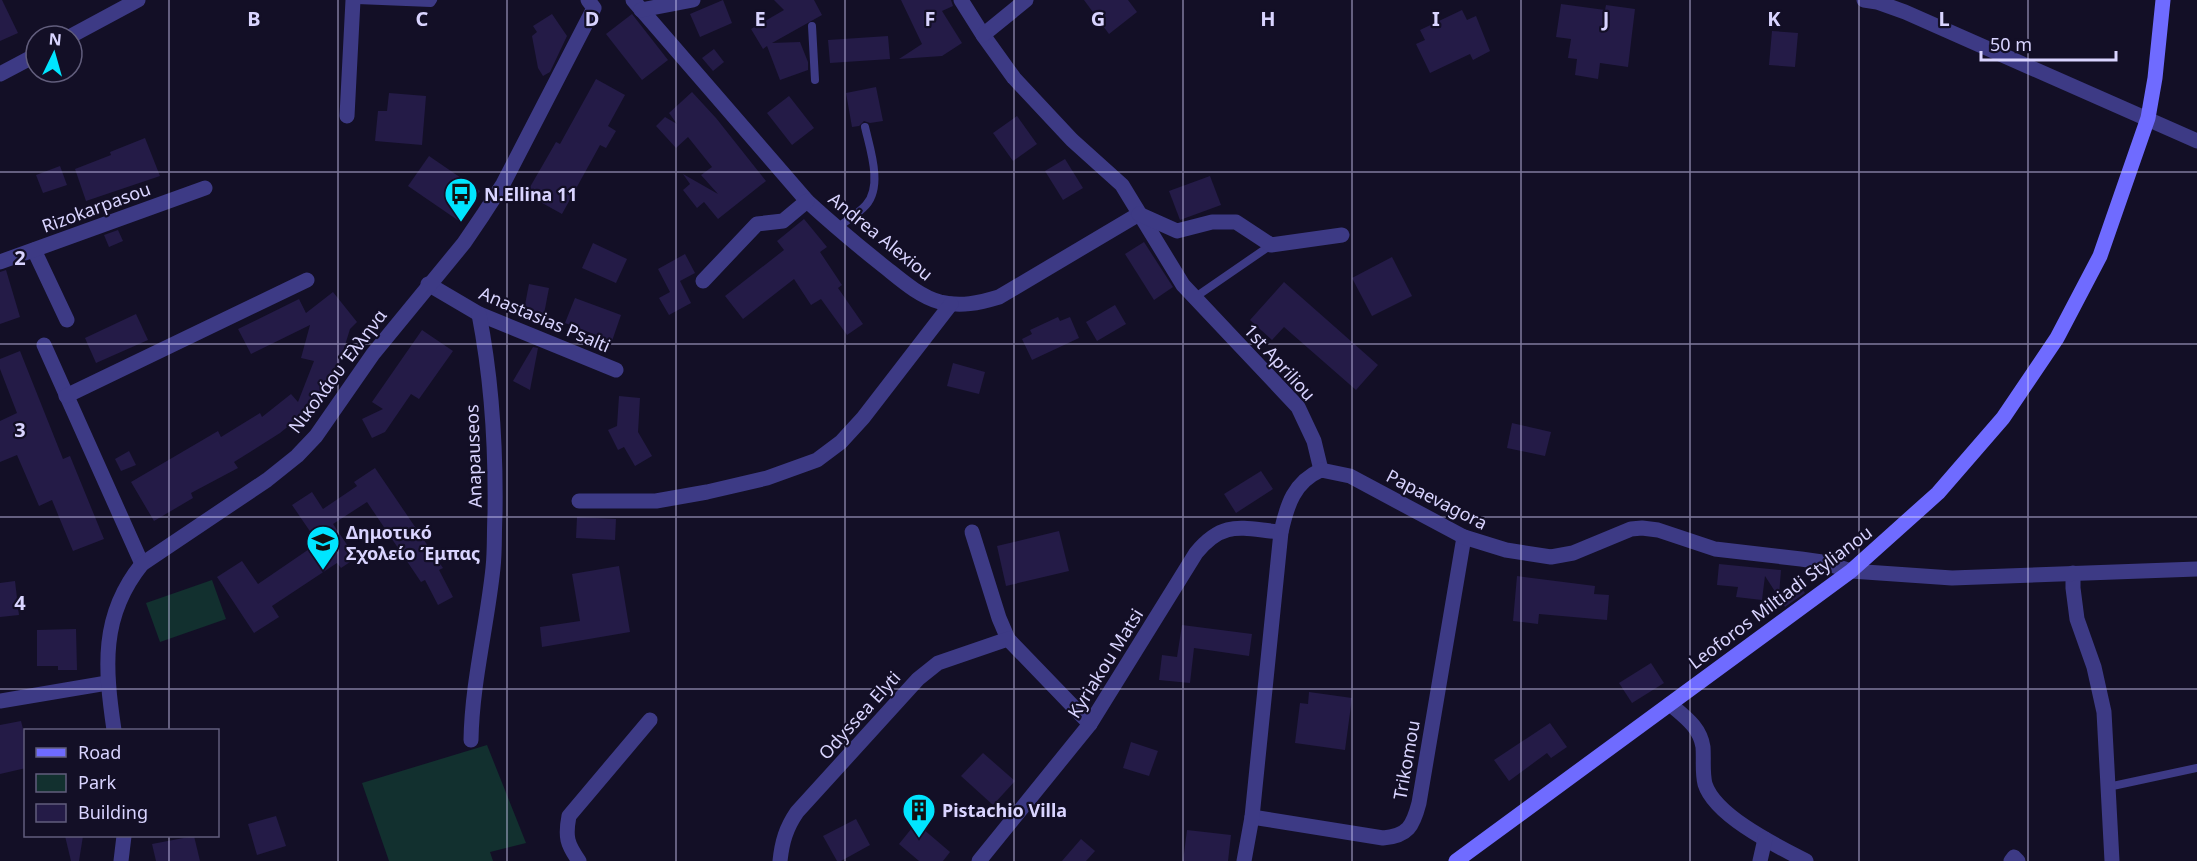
<svg xmlns="http://www.w3.org/2000/svg" width="2197" height="861" viewBox="0 0 2197 861" font-family="'Noto Sans',sans-serif">
<style>
.green{fill:#12302f}
.building{fill:#241b47}
.lines{fill:none;stroke-linecap:round;stroke-linejoin:round}
.service{stroke:#3d3a85;stroke-width:8}
.minor{stroke:#3d3a85;stroke-width:15}
.tertiary{stroke:#3d3a85;stroke-width:15}
.secondary{stroke:#6f6bff;stroke-width:15}
.grid{fill:none;stroke:#d9d4ff;stroke-width:1.5;stroke-opacity:0.55}
.labels{text-anchor:middle;dominant-baseline:central;stroke-width:4.5;stroke-linejoin:round;paint-order:stroke}
.poi-label{font-size:18px;font-weight:bold;fill:#d9d4ff;stroke:#130f26;text-anchor:start}
.street-label{font-size:18px;fill:#d9d4ff;stroke:#130f26}
.grid-label{font-size:20px;text-anchor:middle;font-weight:bold;fill:#d9d4ff;stroke:#130f26;stroke-width:4.5;stroke-linejoin:round;paint-order:stroke}
</style>
<rect width="100%" height="100%" fill="#130f26"/>
<g class="green">
<polygon points="212,580 226,619 160,642 146,603"/>
<polygon points="487,745 526,843 490,852 493,861 389,861 362,783"/>
</g>
<g class="building">
<polygon points="0,0 2,0 18,33 0,41"/>
<polygon points="723,0 732,23 700,37 690,14"/>
<polygon points="774,0 814,0 822,15 772,43 800,42 808,62 808,70 780,80 767,46 763,49 751,29 784,10"/>
<polygon points="901,0 951,0 953,6 942,11 962,43 942,56 899,59 922,44"/>
<polygon points="1084,0 1128,0 1137,12 1109,34"/>
<polygon points="1561,4 1605,10 1606,5 1635,9 1628,67 1600,63 1598,79 1575,75 1577,59 1568,58 1571,39 1556,37"/>
<polygon points="1462,10 1467,20 1476,16 1490,51 1473,60 1470,54 1430,73 1416,44 1425,40 1420,30"/>
<polygon points="552,14 567,36 550,72 543,76 538,68 532,36 537,32 533,26"/>
<polygon points="632,14 668,60 642,80 606,34"/>
<polygon points="1772,31 1798,33 1795,67 1769,65"/>
<polygon points="888,36 890,59 830,63 828,40"/>
<polygon points="714,49 724,62 713,71 702,58"/>
<polygon points="596,79 625,95 608,126 616,131 606,148 600,145 562,214 526,194 556,142 560,144"/>
<polygon points="876,87 883,121 870,123 864,121 859,126 852,127 846,93"/>
<polygon points="692,92 716,118 766,181 718,219 704,202 697,208 683,190 690,184 683,174 718,194 701,175 712,167 688,137 676,148 656,126 665,117 677,124 669,113"/>
<polygon points="389,93 426,96 422,145 375,141 378,111 387,111"/>
<polygon points="789,96 814,128 792,145 767,113"/>
<polygon points="1017,116 1037,144 1013,161 993,133"/>
<polygon points="145,138 160,176 86,201 75,169 111,155 110,152"/>
<polygon points="429,156 480,191 459,221 408,186"/>
<polygon points="1065,159 1083,188 1063,200 1045,171"/>
<polygon points="60,166 67,185 43,193 36,175"/>
<polygon points="1210,176 1221,205 1180,220 1169,191"/>
<polygon points="804,219 827,247 820,252 842,285 838,288 863,324 847,335 821,299 811,305 794,279 743,319 725,296 784,250 777,241"/>
<polygon points="118,230 123,241 109,247 104,235"/>
<polygon points="1144,242 1173,287 1154,300 1125,254"/>
<polygon points="593,243 627,259 616,283 582,268"/>
<polygon points="685,254 695,273 680,281 691,303 669,315 659,298 670,292 658,269"/>
<polygon points="1392,257 1412,296 1372,316 1352,278"/>
<polygon points="6,270 20,317 0,324 0,272"/>
<polygon points="1284,282 1378,365 1356,390 1284,327 1272,340 1250,320"/>
<polygon points="529,284 549,288 544,314 524,310"/>
<polygon points="333,292 357,322 350,329 338,368 335,367 323,398 280,433 234,462 238,468 191,493 193,498 154,521 131,482 218,431 221,437 260,413 262,417 291,394 298,402 314,361 301,358 310,325 251,354 238,329 299,299 306,313"/>
<polygon points="575,298 621,315 612,341 565,323"/>
<polygon points="1115,305 1126,324 1097,341 1086,322"/>
<polygon points="136,314 148,340 96,363 85,338"/>
<polygon points="1058,317 1060,321 1070,317 1079,338 1032,360 1022,339 1032,334 1030,330"/>
<polygon points="422,330 453,351 419,399 411,394 385,432 372,438 362,419 383,409 372,402"/>
<polygon points="533,347 538,348 530,390 513,381"/>
<polygon points="20,351 63,459 70,456 104,539 73,551 52,500 39,506 17,455 0,462 0,421 17,413 0,369 0,359"/>
<polygon points="953,363 985,372 979,394 947,386"/>
<polygon points="619,396 640,398 638,432 652,456 635,466 624,447 618,450 608,430 617,426"/>
<polygon points="1512,423 1551,432 1545,456 1507,448"/>
<polygon points="129,451 136,465 121,471 115,459"/>
<polygon points="375,468 443,568 439,570 453,597 438,605 425,580 421,582 367,502 333,524 356,558 341,568 337,563 272,606 279,617 254,633 217,577 242,561 258,584 318,543 292,505 312,492 323,509 357,486 354,482"/>
<polygon points="1261,471 1273,489 1236,513 1224,494"/>
<polygon points="577,517 616,519 615,540 576,538"/>
<polygon points="1059,531 1069,571 1006,586 997,546"/>
<polygon points="1719,564 1781,570 1779,595 1798,582 1805,593 1785,607 1765,576 1762,600 1736,597 1738,587 1717,585"/>
<polygon points="619,566 630,632 542,647 540,627 580,621 572,574"/>
<polygon points="1517,576 1595,586 1594,594 1609,595 1607,620 1539,614 1538,624 1513,621"/>
<polygon points="15,581 19,615 0,617 0,583"/>
<polygon points="1182,625 1252,634 1249,656 1194,648 1190,683 1159,680 1162,655 1177,657"/>
<polygon points="76,629 77,670 58,670 58,666 37,666 37,630"/>
<polygon points="1651,663 1664,683 1632,703 1619,683"/>
<polygon points="1309,692 1352,698 1345,750 1295,743 1300,703 1308,704"/>
<polygon points="21,721 26,741 26,768 0,774 0,725"/>
<polygon points="1550,723 1567,747 1551,758 1547,753 1509,781 1494,760"/>
<polygon points="1131,742 1158,751 1149,776 1123,768"/>
<polygon points="983,753 1015,781 993,805 961,776"/>
<polygon points="276,816 286,846 257,855 248,824"/>
<polygon points="856,819 870,845 841,861 837,861 823,836"/>
<polygon points="916,823 950,852 943,861 919,861 899,844"/>
<polygon points="1187,830 1231,835 1228,861 1183,861"/>
<polygon points="65,836 83,836 79,861 71,861"/>
<polygon points="194,836 200,861 156,861 152,844"/>
<polygon points="1081,839 1095,851 1086,861 1062,861"/>
</g>
<g class="lines">
<g class="service">
<polyline points="357,0 431,3 433,0"/>
<polyline points="812,26 815,80"/>
<path d="M 837,228 C 846,221 858,214 866,205 C 883,186 870,149 865,127"/>
<polyline points="1194,298 1271,245"/>
<polyline points="2108,787 2197,768"/>
</g>
<g class="minor">
<path d="M 633,0 L 807,201 C 831,223 856,244 881,264 C 899,278 918,296 940,302 C 961,307 979,303 999,297 L 1139,214"/>
<polyline points="961,0 983,35 1014,78 1072,140 1122,185 1183,285 1298,407 1314,441 1321,470"/>
<polyline points="1864,0 1877,2 1905,12 2197,141"/>
<polyline points="641,10 693,0"/>
<polyline points="983,35 1026,0"/>
<polyline points="71,36 138,0"/>
<polyline points="0,74 36,55"/>
<polyline points="347,116 353,0"/>
<polyline points="1139,214 1177,231 1212,222 1236,222 1271,245 1342,235"/>
<polyline points="34,250 67,320"/>
<polyline points="0,262 205,188"/>
<polyline points="703,281 757,224 783,221 807,201"/>
<polyline points="428,284 479,314 616,370"/>
<polyline points="44,345 142,564"/>
<polyline points="66,396 307,280"/>
<polyline points="579,501 656,501 707,492 767,478 817,460 841,442 863,418 951,304"/>
<polyline points="972,532 999,618 1008,639"/>
<polyline points="2073,573 2073,588 2077,619 2094,667 2104,712 2112,861"/>
<path d="M 1670,704 C 1685,717 1700,727 1703,747 C 1704,760 1702,772 1705,784 C 1715,816 1777,846 1806,861"/>
<path d="M 471,740 C 472,682 487,626 493,568 C 495,550 494,532 495,514 C 496,446 492,381 479,314"/>
<path d="M 1252,817 L 1383,838 C 1408,836 1413,826 1419,803 L 1464,537"/>
<path d="M 579,861 C 567,844 565,837 569,816 L 650,720"/>
<path d="M 780,861 C 782,842 786,828 797,812 L 918,679 L 938,663 L 1008,639 L 1090,724"/>
<path d="M 979,861 L 1090,724 L 1196,553 C 1224,519 1242,529 1281,532"/>
<path d="M 1244,861 L 1252,817 L 1281,532 C 1287,505 1294,482 1321,470 L 1350,476 L 1464,537 L 1506,550 L 1551,557 L 1573,553 L 1631,529 L 1642,528 L 1658,530 L 1715,549 L 1801,559 L 1822,562 L 1851,571 L 1952,578 L 2197,569"/>
<polyline points="1760,861 1765,839"/>
<polyline points="2011,861 2014,857 2018,861"/>
</g>
<g class="tertiary">
<polyline points="0,701 107,683"/>
<path d="M 114,730 C 105,668 100,616 142,564 L 267,480 L 297,456 L 316,436 L 373,354 L 464,243 L 483,215 L 503,184 L 594,8 L 588,0"/>
<polyline points="121,861 124,836"/>
</g>
<polyline class="secondary" points="1456,861 1851,571 1938,493 2003,418 2057,338 2100,256 2148,118 2155,78 2163,0"/>
</g>
<path class="grid" d="M 169,0 L 169,730M 338,0 L 338,861M 507,0 L 507,861M 676,0 L 676,861M 845,0 L 845,861M 1014,0 L 1014,861M 1183,0 L 1183,861M 1352,0 L 1352,861M 1521,0 L 1521,861M 1690,0 L 1690,861M 1859,0 L 1859,861M 2028,0 L 2028,861M 0,172 L 2197,172M 0,344 L 2197,344M 0,517 L 2197,517M 0,689 L 2197,689M 169,836 L 169,861"/>
<defs>
<g id="bus-pin" transform="scale(1.725)"><path d="M0 17L-7.5 6A9.5 9.5 0 1 1 7.5 6Z" fill="#00e5ff" stroke="#130f26"/><path d="M-5-6H5V4H4V6H2V4H-2V6H-4V4H-5ZM-3.5-4V0h7V-4ZM-3.5 1.2v1.5H-2V1.2ZM2 1.2v1.5H3.5V1.2Z" fill="#111"/></g>
<g id="school-pin" transform="scale(1.725)"><path d="M0 17L-7.5 6A9.5 9.5 0 1 1 7.5 6Z" fill="#00e5ff" stroke="#130f26"/><path d="M0-5L7-2L0 1L-7-2ZM-4 1L0 2.5L4 1V4Q0 6-4 4Z" fill="#111"/></g>
<g id="building-pin" transform="scale(1.725)"><path d="M0 17L-7.5 6A9.5 9.5 0 1 1 7.5 6Z" fill="#00e5ff" stroke="#130f26"/><path d="M-4-6H4V6H1V3H-1V6H-4ZM-2.5-4.3h1.7v1.8h-1.7ZM.8-4.3h1.7v1.8H.8ZM-2.5-1h1.7V.8h-1.7ZM.8-1h1.7V.8H.8Z" fill="#111"/></g>
</defs>
<g fill-rule="evenodd">
<use href="#bus-pin" x="461" y="194"/>
<use href="#school-pin" x="323" y="542"/>
<use href="#building-pin" x="919" y="810"/>
</g>
<g class="labels">
<g class="poi-label">
<text x="484" y="194">N.Ellina 11</text>
<text x="346" y="532">Δημοτικό<tspan x="346" dy="21">Σχολείο Έμπας</tspan></text>
<text x="942" y="810">Pistachio Villa</text>
</g>
<g class="street-label">
<text transform="translate(96 207) rotate(-20)">Rizokarpasou</text>
<text transform="translate(881 236) rotate(39)">Andrea Alexiou</text>
<text transform="translate(545 319) rotate(23)">Anastasias Psalti</text>
<text transform="translate(1280 362) rotate(48)">1st Apriliou</text>
<text transform="translate(337 371) rotate(-53)">Νικολάου Έλληνα</text>
<text transform="translate(473 456) rotate(-92)">Anapauseos</text>
<text transform="translate(1437 499) rotate(27)">Papaevagora</text>
<text transform="translate(1780 597) rotate(-37)">Leoforos Miltiadi Stylianou</text>
<text transform="translate(1105 663) rotate(-58)">Kyriakou Matsi</text>
<text transform="translate(859 715) rotate(-48)">Odyssea Elyti</text>
<text transform="translate(1406 760) rotate(-80)">Trikomou</text>
</g>
</g>
<g class="grid-label">
<text x="254" y="26">B</text>
<text x="422" y="26">C</text>
<text x="592" y="26">D</text>
<text x="760" y="26">E</text>
<text x="930" y="26">F</text>
<text x="1098" y="26">G</text>
<text x="1268" y="26">H</text>
<text x="1436" y="26">I</text>
<text x="1606" y="26">J</text>
<text x="1774" y="26">K</text>
<text x="1944" y="26">L</text>
<text x="20" y="265">2</text>
<text x="20" y="437">3</text>
<text x="20" y="610">4</text>
</g>
<rect x="24" y="729" width="195" height="108" fill="#130f26" stroke="#625e7d" stroke-width="1.5"/>
<rect x="36" y="748" width="30" height="9" fill="#6f6bff" stroke="#625e7d" stroke-width="1.5"/>
<text x="78" y="759" font-size="18" fill="#d9d4ff">Road</text>
<rect x="36" y="774" width="30" height="18" fill="#12302f" stroke="#625e7d" stroke-width="1.5"/>
<text x="78" y="789" font-size="18" fill="#d9d4ff">Park</text>
<rect x="36" y="804" width="30" height="18" fill="#241b47" stroke="#625e7d" stroke-width="1.5"/>
<text x="78" y="819" font-size="18" fill="#d9d4ff">Building</text>
<g transform="translate(54 54) rotate(5)"><circle r="28" fill="#130f26" stroke="#625e7d" stroke-width="1.5"/>
<path d="M0-4.5L10 22L0 15L-10 22Z" fill="#00e5ff"/>
<text y="-9" font-size="16" font-weight="bold" text-anchor="middle" fill="#d9d4ff">N</text>
</g>
<path d="M1981 51v9h135v-9" fill="none" stroke="#d9d4ff" stroke-width="3"/>
<text x="1990" y="51" font-size="18" fill="#d9d4ff" stroke="#130f26" stroke-width="4.5" paint-order="stroke">50 m</text>
</svg>
